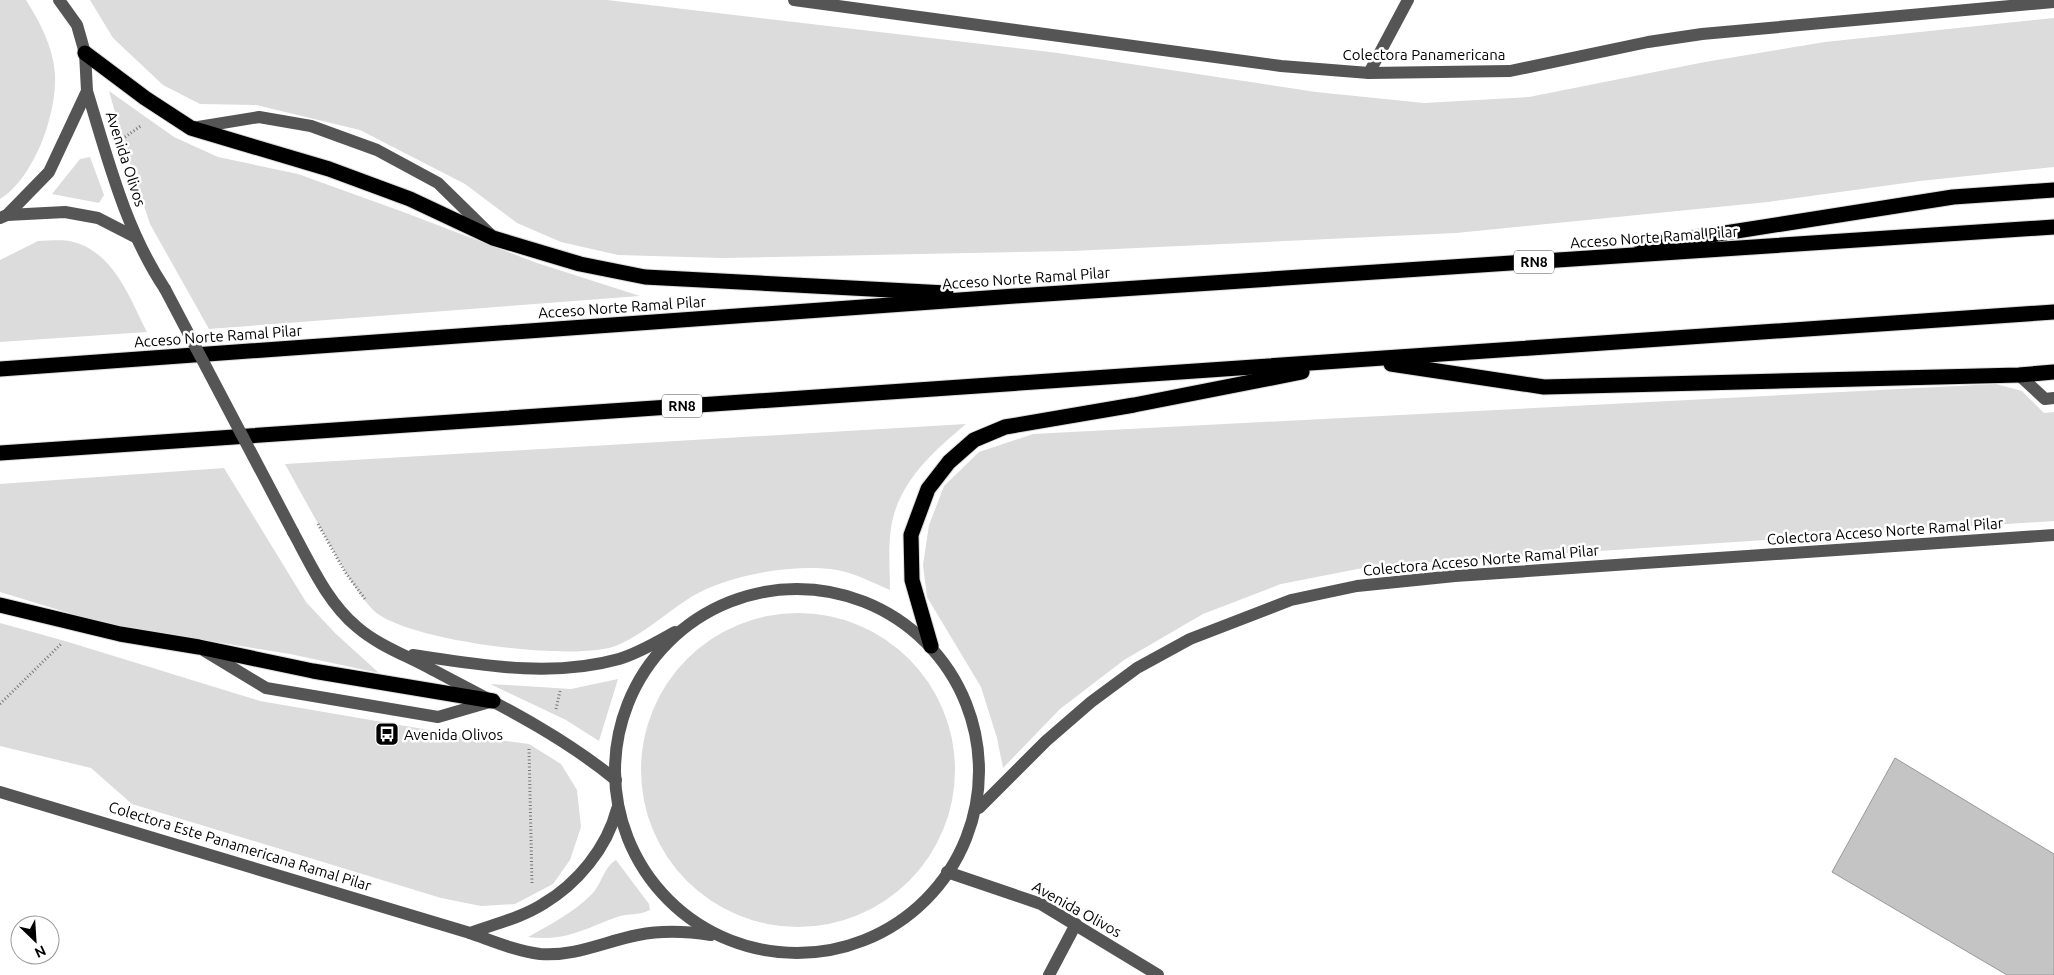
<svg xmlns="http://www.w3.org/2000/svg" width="2054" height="975" viewBox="0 0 2054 975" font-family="Ubuntu,sans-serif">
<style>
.green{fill:#dcdcdc}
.building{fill:#c4c4c4;stroke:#999}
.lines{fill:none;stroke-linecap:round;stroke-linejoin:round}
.highway-casing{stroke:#dbdbdb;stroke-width:17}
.path{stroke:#777;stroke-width:3;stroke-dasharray:1 2.5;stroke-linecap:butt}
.minor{stroke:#555;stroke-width:12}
.highway{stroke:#000;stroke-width:15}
.minor-bridge{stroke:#555;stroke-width:12}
.labels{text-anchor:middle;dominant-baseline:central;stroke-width:5;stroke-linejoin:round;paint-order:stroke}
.shield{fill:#fff;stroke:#4c4c4c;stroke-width:1}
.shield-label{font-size:14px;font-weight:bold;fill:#000}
.street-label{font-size:15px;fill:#000;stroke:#fff}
.poi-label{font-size:15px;fill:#000;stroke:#fff;text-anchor:start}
</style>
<rect width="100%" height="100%" fill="#fff"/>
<g class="green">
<path d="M 0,0 L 26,0 C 40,22 53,47 55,74 C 57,113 35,177 0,199 Z"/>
<polygon points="90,0 607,0 1058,53 1316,92 1424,103 1529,97 1705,62 1825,42 2054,18 2054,167 1920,181 1768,202 1456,233 1072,251 722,258 618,255 561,242 517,223 465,184 360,130 256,105 200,104 163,85 113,38"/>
<polygon points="109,91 174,137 218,157 298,174 406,213 537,263 640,296 209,329 150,224 126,151"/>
<polygon points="90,157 104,195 99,203 52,194 80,159"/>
<path d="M 38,241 C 49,241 62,239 73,242 C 114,252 130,299 147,332 L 0,342 L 0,260 Z"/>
<polygon points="1996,384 2022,391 2044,413 2054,412 2054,521 1373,566 1281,584 1203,614 1124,660 1060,709 1003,768 997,738 981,687 927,597 923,565 929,525 944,486 979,452 1033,434"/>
<path d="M 966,424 C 933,452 898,482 891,528 C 888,548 890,570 890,590 C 873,583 855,573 837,570 C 794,563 727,575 691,597 C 666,613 645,633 618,645 C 578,663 404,641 373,610 C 355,591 342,566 329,543 C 314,517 300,491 285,464 Z"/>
<polygon points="224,468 306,602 335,633 379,673 290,654 105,624 0,592 0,484"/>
<circle cx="798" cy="770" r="157"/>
<polygon points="0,623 65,641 260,701 458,735 529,744 561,764 577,790 581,827 570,860 553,884 515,904 481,906 441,898 132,804 91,768 0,746"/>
<polygon points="618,679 599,741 566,720 490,684 571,689"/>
<path d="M 616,860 L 649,904 L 650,910 C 639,916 628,913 617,917 C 584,929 565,942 528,937 C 551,924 573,913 592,894 C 602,884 603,868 616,860 Z"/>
</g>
<polygon class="building" points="1895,758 2054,854 2054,975 2007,975 1832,872"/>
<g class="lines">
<g class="highway-casing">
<g id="highway">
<polyline points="85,53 145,98 191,128 329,169 410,199 493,238 580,264 645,277 946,293"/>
<polyline points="1642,246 1953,197 2054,190"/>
<polyline points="1391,364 1544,387 2019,375 2054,372"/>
<polyline points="0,369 1015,296 2054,227"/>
<polyline points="0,453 2054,312"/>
<polyline points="0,605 120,634 199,647 313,671 493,701"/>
<polyline points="931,646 912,580 911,535 928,489 949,462 974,440 1005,427 1134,405 1302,372"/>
</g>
</g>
<g class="path">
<polyline points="125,137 142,125"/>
<polyline points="318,524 345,572 365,599"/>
<polyline points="0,704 61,644"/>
<polyline points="556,709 560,691"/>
<polyline points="529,749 532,883"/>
</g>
<g class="minor">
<polyline points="794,0 1281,66 1369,73 1510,71 1648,42 1702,34 2054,2"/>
<polyline points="1369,73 1408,0"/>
<path d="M 87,91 C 108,159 125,229 165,289"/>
<polyline points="192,128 259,117 311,126 377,150 438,183 490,234"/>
<polyline points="7,215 65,212 98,218 135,237"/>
<polyline points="0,218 7,215 49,172 87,91 85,53 77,25 59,0"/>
<polyline points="2019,375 2045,399 2054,398"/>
<path d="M 293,532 C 311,565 328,603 357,627 C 379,646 408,656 433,670 C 496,703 561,735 616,780"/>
<circle cx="797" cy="771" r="182"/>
<polyline points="205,651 266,688 438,717 493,701"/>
<path d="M 413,655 C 481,665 551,678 619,659 C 639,653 657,642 675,632"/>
<path d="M 0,792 L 470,933 C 493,941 516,951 540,954 C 574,957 606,941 638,935 C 663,930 685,931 711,935"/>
<polyline points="979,808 1046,741 1091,702 1137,668 1190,639 1291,600 1357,586 1455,576 2054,535"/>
<polyline points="947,872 1041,904 1158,975"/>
<path d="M 470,933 C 494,924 521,918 543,904 C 577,884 607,848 617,809"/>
<polyline points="1049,975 1076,924"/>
</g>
<use href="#highway" class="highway"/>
<polyline class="minor-bridge" points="165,289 293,532"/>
</g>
<defs>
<g id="bus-square" transform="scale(1.25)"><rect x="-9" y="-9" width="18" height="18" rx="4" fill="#000" stroke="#fff"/><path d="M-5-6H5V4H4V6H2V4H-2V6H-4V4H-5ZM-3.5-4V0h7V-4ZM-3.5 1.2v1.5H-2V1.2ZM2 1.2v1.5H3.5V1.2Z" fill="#fff"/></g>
</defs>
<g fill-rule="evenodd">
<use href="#bus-square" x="387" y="734"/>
</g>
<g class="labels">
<g class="shield">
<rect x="1514" y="250.5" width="40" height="23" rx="4"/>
<rect x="662" y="394.5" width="40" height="23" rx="4"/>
</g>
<g class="shield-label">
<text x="1534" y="262">RN8</text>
<text x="682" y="406">RN8</text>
</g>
<g class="street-label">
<text x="1424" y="54">Colectora Panamericana</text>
<text transform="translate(126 159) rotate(72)">Avenida Olivos</text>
<text transform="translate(1654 237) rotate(-4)">Acceso Norte Ramal Pilar</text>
<text transform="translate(1026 278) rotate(-4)">Acceso Norte Ramal Pilar</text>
<text transform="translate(622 307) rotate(-4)">Acceso Norte Ramal Pilar</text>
<text transform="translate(218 336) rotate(-4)">Acceso Norte Ramal Pilar</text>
<text transform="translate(1885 531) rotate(-4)">Colectora Acceso Norte Ramal Pilar</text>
<text transform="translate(1481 560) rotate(-5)">Colectora Acceso Norte Ramal Pilar</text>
<text transform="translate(240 846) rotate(17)">Colectora Este Panamericana Ramal Pilar</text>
<text transform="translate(1077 909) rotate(29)">Avenida Olivos</text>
</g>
<g class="poi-label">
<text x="404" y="734">Avenida Olivos</text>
</g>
</g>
<g transform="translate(35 940) rotate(155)"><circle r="24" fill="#ffffff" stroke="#999999"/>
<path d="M0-4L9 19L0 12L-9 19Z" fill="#000000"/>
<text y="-8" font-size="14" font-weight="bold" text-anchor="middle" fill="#000000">N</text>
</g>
</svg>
